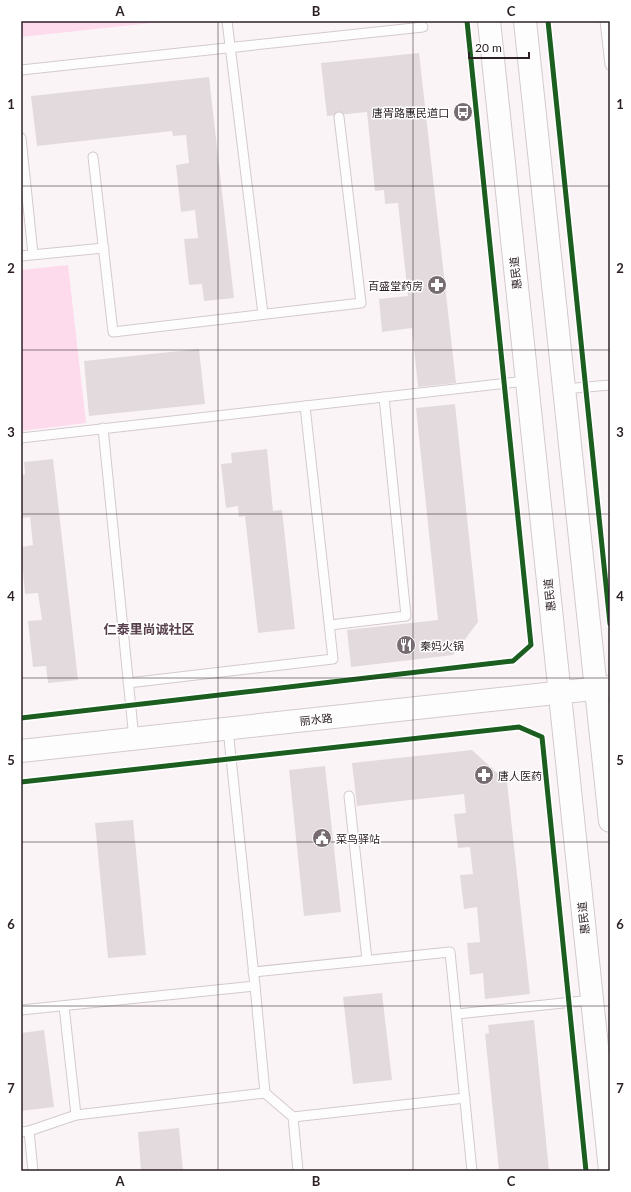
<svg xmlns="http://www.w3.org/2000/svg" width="631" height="1192" viewBox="0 0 631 1192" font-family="Lato,'Noto Sans SC',sans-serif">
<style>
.green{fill:#fddaec}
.building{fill:#e3dade}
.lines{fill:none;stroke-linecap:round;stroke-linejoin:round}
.service-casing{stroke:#d3cace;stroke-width:11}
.tertiary-casing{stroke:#d3cace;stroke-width:24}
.secondary-casing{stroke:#d3cace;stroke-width:24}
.service{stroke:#fefdfe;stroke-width:9}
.tertiary{stroke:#fefdfe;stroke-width:22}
.secondary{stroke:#fefdfe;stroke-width:22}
.cycleway-casing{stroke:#fff;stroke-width:8}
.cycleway{stroke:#1b5e20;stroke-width:5}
.grid{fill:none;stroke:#2d2127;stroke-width:1;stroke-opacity:0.55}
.labels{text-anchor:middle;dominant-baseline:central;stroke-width:3;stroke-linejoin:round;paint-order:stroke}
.poi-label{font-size:11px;fill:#2d2127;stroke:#fff;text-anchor:start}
.street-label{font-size:11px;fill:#2d2127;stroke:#fff}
.quarter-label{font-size:13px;font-weight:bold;fill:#573e4b;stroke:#fff}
.neatline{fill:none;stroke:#2d2127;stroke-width:1.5}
.grid-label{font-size:13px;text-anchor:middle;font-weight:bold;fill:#2d2127}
</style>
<rect width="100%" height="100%" fill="#fbf4f7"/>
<g class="green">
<polygon points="21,21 170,21 21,37"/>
<polygon points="68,265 86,423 21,431 21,270"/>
</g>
<g class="building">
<polygon points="419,53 456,383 418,387 412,328 382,332 379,299 408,296 398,203 385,204 384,190 375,191 367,112 327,116 321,63"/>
<polygon points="209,77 234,298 204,301 202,284 189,285 184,239 198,238 195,210 181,212 176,165 189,163 186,135 173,136 172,131 37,146 31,96"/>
<polygon points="199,349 205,404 89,416 84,361"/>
<polygon points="455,404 478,622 453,655 351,667 347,630 438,620 416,408"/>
<polygon points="267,449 273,511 282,510 295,629 258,633 245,516 239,517 238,506 226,508 221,464 232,463 231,453"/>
<polygon points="53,459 78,680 48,683 46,666 33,667 28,621 42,620 38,593 25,594 21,547 33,545 30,517 21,518 21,475 25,474 24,462"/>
<polygon points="472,750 507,782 530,994 485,999 483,973 470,975 467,943 480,942 477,907 464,909 460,875 473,874 470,847 458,848 454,814 466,813 464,794 357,806 352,763"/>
<polygon points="325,766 341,912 304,916 289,770"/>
<polygon points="133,820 146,955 108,958 95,823"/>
<polygon points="382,993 392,1080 353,1084 343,997"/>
<polygon points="534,1020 549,1171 499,1171 485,1034 489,1033 488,1025"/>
<polygon points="44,1030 54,1107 21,1111 21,1033"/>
<polygon points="179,1128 183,1171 141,1171 138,1132"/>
</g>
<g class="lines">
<g class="service-casing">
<g id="service">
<polyline points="227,21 263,314"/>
<polyline points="605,21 610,65"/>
<polyline points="21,70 423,27"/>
<polyline points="21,138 33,254"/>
<polyline points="93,157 113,332 361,303 339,117"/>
<polyline points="21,256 104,248"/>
<polyline points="564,389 610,385"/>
<polyline points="103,428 134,739"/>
<polyline points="21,438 526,381"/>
<polyline points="330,625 406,616 384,397"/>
<polyline points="128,683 333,659 305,406"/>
<polyline points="349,796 367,960"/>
<polyline points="253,972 450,952 472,1171"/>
<polyline points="255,986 265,1093 293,1117 298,1171"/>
<polyline points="64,1006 76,1115"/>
<polyline points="21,1010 255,986 228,729"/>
<polyline points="457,1014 592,1000"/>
<polyline points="293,1117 465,1098"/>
<polyline points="29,1131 33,1171"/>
<polyline points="21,1132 29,1131 76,1115 265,1093"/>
</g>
</g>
<g class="tertiary-casing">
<polyline id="tertiary" points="21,751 610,687"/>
</g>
<g class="secondary-casing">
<g id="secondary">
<polyline points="489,21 610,1170"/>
<polyline points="525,21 610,821"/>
</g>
</g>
<use href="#service" class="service"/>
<use href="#tertiary" class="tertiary"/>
<use href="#secondary" class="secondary"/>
<g class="cycleway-casing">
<g id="cycleway">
<polyline points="548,21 610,624"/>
<polyline points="21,718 513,661 531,645 467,21"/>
<polyline points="21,782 519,727 542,737 586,1171"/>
</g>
</g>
<use href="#cycleway" class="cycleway"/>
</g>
<path class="grid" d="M 218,21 L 218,1171M 413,21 L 413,1171M 21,186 L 610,186M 21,350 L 610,350M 21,514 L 610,514M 21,678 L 610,678M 21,842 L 610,842M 21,1006 L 610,1006"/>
<defs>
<g id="bus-disc" transform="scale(1)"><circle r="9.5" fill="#756b70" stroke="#fff"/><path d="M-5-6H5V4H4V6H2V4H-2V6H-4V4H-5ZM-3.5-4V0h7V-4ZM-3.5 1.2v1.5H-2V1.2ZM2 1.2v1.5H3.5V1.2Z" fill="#fff"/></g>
<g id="pharmacy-disc" transform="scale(1)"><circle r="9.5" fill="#756b70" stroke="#fff"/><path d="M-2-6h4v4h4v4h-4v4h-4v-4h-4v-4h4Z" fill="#fff"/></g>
<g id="restaurant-disc" transform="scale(1)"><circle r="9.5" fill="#756b70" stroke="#fff"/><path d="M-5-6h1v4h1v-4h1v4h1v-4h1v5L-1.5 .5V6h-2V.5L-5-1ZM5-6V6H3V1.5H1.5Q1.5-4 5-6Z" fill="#fff"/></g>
<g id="civic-disc" transform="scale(1)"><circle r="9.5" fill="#756b70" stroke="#fff"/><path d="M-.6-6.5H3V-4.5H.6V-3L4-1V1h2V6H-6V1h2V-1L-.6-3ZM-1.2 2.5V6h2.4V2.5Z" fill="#fff"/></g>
</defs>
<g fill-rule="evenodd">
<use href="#bus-disc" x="463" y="112"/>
<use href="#pharmacy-disc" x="437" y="285"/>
<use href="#restaurant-disc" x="406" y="645"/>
<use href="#pharmacy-disc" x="484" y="775"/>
<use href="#civic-disc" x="322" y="838"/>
</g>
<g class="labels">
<g class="poi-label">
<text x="449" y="112" text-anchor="end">唐胥路惠民道口</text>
<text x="423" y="285" text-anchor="end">百盛堂药房</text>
<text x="420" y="645">秦妈火锅</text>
<text x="498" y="775">唐人医药</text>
<text x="336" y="838">菜鸟驿站</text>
</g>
<g class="street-label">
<text transform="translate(515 273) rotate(-96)">惠民道</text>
<text transform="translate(549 595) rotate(-96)">惠民道</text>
<text transform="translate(316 719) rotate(-6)">丽水路</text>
<text transform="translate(583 918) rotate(-96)">惠民道</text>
</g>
<g class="quarter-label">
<text x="149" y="629">仁泰里尚诚社区</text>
</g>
</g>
<rect width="631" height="1192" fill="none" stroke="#ffffff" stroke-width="44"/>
<path d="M469 52v6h60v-6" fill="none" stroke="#2d2127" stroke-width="2"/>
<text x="475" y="52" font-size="12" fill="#2d2127" stroke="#ffffff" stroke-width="3" paint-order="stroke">20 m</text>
<rect x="22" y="22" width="587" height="1148" class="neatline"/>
<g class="grid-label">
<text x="120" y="16">A</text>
<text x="316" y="16">B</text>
<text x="511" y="16">C</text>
<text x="11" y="109">1</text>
<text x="620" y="109">1</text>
<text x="11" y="273">2</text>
<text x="620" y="273">2</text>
<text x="11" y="437">3</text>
<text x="620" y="437">3</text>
<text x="11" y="601">4</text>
<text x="620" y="601">4</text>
<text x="11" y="765">5</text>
<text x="620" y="765">5</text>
<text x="11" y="929">6</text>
<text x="620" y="929">6</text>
<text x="11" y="1093">7</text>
<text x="620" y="1093">7</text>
<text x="120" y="1186">A</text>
<text x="316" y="1186">B</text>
<text x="511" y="1186">C</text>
</g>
</svg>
